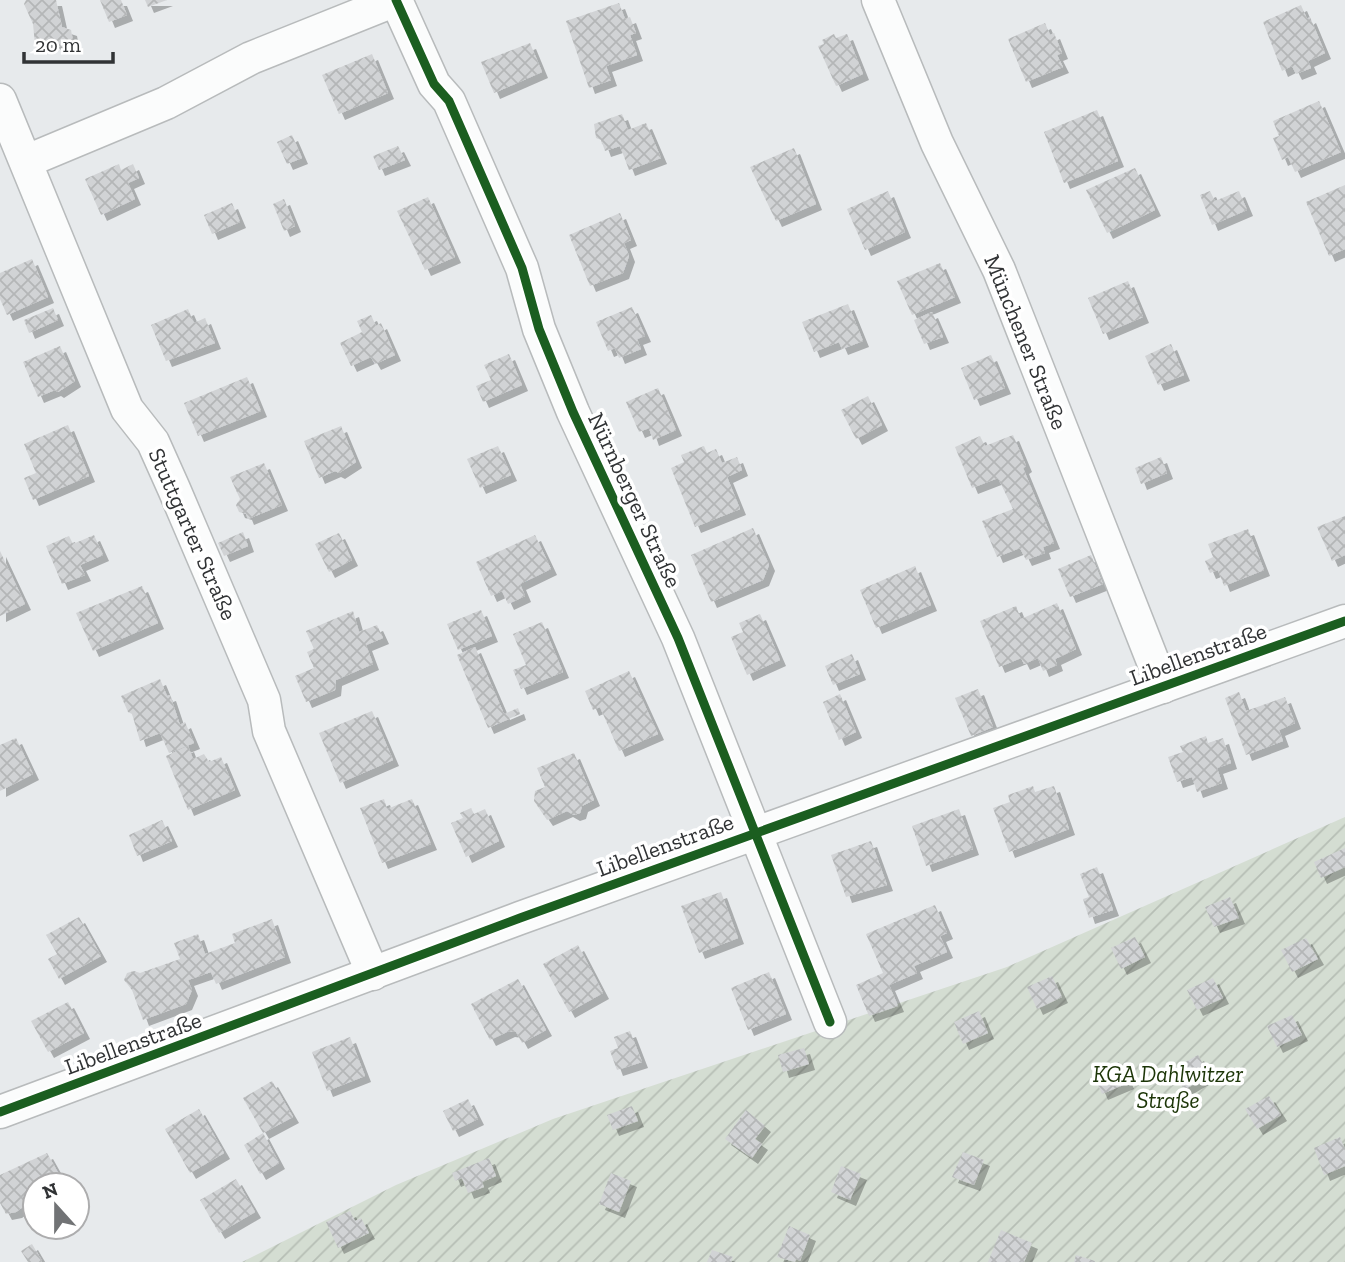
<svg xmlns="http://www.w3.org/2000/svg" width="1345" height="1262" viewBox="0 0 1345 1262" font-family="'Zilla Slab',serif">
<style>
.garden{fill:url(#garden-furrows)}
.building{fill:url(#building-cross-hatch);filter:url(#shadow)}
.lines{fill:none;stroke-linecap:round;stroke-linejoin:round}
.minor-casing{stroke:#b8bbbc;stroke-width:35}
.minor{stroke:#fbfcfc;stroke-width:32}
.cycleway-casing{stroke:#fff;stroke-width:13}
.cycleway{stroke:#1b5e20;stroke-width:9}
.labels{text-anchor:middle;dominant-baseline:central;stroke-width:7;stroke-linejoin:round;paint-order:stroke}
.street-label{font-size:23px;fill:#313335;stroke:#fff}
.park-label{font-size:23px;font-style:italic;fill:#1c3507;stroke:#fff}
</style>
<defs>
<pattern id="garden-furrows" width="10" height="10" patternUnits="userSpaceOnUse" patternTransform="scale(1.75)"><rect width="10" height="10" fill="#d4ddd2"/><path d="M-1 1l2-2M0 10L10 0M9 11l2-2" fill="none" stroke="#b6beb5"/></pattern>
<pattern id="building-cross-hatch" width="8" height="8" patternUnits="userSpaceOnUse" patternTransform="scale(1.75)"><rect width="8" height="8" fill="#d1d3d5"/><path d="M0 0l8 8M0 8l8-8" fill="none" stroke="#b4b6b7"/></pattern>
<filter id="shadow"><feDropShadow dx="6" dy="6" stdDeviation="0" flood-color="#0004"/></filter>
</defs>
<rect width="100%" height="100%" fill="#e7eaec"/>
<polygon class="garden" points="1345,817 1345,1262 242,1262 396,1185 553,1119 1007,967"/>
<g class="building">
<polygon points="26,0 56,0 62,27 71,30 73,41 69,46 58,47 52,41 35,44 33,24 24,4"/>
<polygon points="100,0 121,0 127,15 109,22"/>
<polygon points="145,0 167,0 148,7"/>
<polygon points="619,3 625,19 630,17 636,33 630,35 637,55 606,66 611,80 589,88 566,21"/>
<polygon points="1301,5 1307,19 1310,17 1325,53 1308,61 1311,68 1296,74 1292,66 1282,71 1263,22"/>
<polygon points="1045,23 1050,35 1054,33 1062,53 1057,55 1063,67 1026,82 1008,39"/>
<polygon points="834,34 836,38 847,34 863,74 836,86 818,46 824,44 822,40"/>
<polygon points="530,43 542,72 494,93 481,62"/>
<polygon points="372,54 388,93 339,114 322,75"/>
<polygon points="1319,101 1341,152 1295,172 1288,157 1282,160 1273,138 1279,136 1273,121"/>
<polygon points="1097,110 1118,161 1064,183 1044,132"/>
<polygon points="622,114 628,130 646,123 661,158 629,170 620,146 605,151 601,140 596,138 594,124"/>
<polygon points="292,135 302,158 287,164 277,142"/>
<polygon points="398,146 405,160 379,170 373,156"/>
<polygon points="794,148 816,204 776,221 750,167"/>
<polygon points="119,164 121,170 133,164 139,178 128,183 135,199 101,215 85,179"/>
<polygon points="1135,168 1155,210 1107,233 1086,190"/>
<polygon points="1345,185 1345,249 1329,256 1306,202"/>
<polygon points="888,191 905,232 865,250 847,209"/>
<polygon points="1210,191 1215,201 1239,191 1247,210 1212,225 1200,195"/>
<polygon points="428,197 455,257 425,270 397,211"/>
<polygon points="284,199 295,226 284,231 273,204"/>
<polygon points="232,203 240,222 212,234 204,215"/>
<polygon points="620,213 631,240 624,243 629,256 623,273 590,286 569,235"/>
<polygon points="32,259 48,297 7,315 0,299 0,273"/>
<polygon points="940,263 955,297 912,315 897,281"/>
<polygon points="1128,281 1143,317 1103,334 1088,298"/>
<polygon points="848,304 863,341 842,349 839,342 814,352 802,322"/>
<polygon points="632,307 645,336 637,339 641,349 619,358 615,348 608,351 596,322"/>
<polygon points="53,308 58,320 29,333 24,320"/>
<polygon points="188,309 194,323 205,318 215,343 166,361 151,325"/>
<polygon points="932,312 943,337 924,344 914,320"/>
<polygon points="371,315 376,326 381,323 395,355 375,364 371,357 351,366 340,343 362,332 357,321"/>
<polygon points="1171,344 1184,375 1158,385 1145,356"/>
<polygon points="60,346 75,381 58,392 55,390 38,397 23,362"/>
<polygon points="509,354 522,385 483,402 476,386 491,380 484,365"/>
<polygon points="991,355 1005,388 974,400 961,368"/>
<polygon points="247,377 261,411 198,436 184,403"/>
<polygon points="658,388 676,430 653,440 649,428 639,432 626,402"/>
<polygon points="868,396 882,425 856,439 841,410"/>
<polygon points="68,425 89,476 33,500 24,478 36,473 24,444"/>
<polygon points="341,426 356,462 339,473 335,471 319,478 304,441"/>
<polygon points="1013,435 1026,466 1023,468 1054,543 1043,547 1045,553 1026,560 1020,548 997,557 982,521 1013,509 998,478 972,488 955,447 980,436 985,446"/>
<polygon points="498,446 511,475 480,488 467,459"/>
<polygon points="704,446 707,453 716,449 722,463 737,457 742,470 727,477 740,509 695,527 671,468 684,462 681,455"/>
<polygon points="1161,457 1167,473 1141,484 1135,468"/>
<polygon points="264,463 282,505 248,519 246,514 239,512 236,505 240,499 230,477"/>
<polygon points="1345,516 1345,555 1332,561 1317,527"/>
<polygon points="753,528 769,565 763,580 711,602 691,555"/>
<polygon points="1248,529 1264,570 1224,586 1218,570 1210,573 1205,561 1213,557 1208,544"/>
<polygon points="243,532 248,546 224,556 218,543"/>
<polygon points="339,533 352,560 329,572 315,544"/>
<polygon points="94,535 103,555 80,565 85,575 62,584 46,546 69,536 73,544"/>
<polygon points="535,535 551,569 520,584 525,596 508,604 502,591 491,596 476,562"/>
<polygon points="0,551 25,604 0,616"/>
<polygon points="1091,555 1103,584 1070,597 1058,569"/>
<polygon points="915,566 931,605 876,628 860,590"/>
<polygon points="142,586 158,623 93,651 76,613"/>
<polygon points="1057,603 1076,649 1055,659 1057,665 1043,671 1038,658 1024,664 1021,658 999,667 980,621 1016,606 1021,619"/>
<polygon points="481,610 492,636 458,650 447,624"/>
<polygon points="353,611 359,632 377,625 383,638 366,645 373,664 336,680 335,690 306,702 295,676 314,668 307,652 314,649 306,631"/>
<polygon points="760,614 780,660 747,675 731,637 743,632 739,623"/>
<polygon points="542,622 563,672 521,689 513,670 526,665 513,634"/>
<polygon points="475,647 504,714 518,708 520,714 488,728 457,655"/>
<polygon points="852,654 860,674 833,685 825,666"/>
<polygon points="629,671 658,734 619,751 600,707 593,710 585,691"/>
<polygon points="160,679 167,696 170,695 180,725 185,722 194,743 169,753 160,733 140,741 132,714 128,712 121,696"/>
<polygon points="978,689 993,727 971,736 955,698"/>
<polygon points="1239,692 1246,711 1285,697 1295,723 1279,730 1283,741 1246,755 1225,698"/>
<polygon points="840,694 856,732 839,740 823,702"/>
<polygon points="372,711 393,760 340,783 319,733"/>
<polygon points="1206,736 1208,743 1223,738 1231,763 1217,768 1222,783 1197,792 1192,777 1177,782 1168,757 1183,752 1180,746"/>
<polygon points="16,738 33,774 0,791 0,745"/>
<polygon points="188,746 193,759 204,754 209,762 221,757 235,790 188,810 166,756"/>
<polygon points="574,753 594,800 582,806 580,813 574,815 567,811 547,820 534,801 535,791 545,787 537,768"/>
<polygon points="1033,786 1035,792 1054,786 1069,829 1009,852 993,808 1010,802 1008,795"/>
<polygon points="384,799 387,809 412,799 431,844 382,863 360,808"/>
<polygon points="471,808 474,814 485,809 499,841 466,857 451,823 463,818 460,813"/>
<polygon points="959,809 973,849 926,866 912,826"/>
<polygon points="162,820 172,841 137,856 129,835"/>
<polygon points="871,841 887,885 846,897 831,855"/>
<polygon points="1345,848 1345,867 1321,878 1314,862"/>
<polygon points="1097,867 1113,910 1089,918 1083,899 1089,897 1080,874"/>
<polygon points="721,892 738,938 699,953 681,906"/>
<polygon points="1230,897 1239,918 1214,927 1205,907"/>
<polygon points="935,905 947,933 940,936 947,952 914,966 917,973 889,985 898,1006 869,1016 856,985 883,973 866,934"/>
<polygon points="79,917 101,956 59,979 48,959 57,954 46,935"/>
<polygon points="272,919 285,957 216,984 211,972 188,980 192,990 186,1004 143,1020 132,990 124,980 127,973 134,971 140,973 180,959 174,943 198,934 205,954 235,943 232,934"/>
<polygon points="1135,937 1145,957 1121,969 1111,948"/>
<polygon points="1306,938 1318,959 1292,972 1281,950"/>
<polygon points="578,945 603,993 569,1012 543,964"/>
<polygon points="769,972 786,1014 748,1030 731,988"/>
<polygon points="1052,976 1062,997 1037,1009 1027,987"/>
<polygon points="1213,978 1223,998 1197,1010 1187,990"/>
<polygon points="518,979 546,1030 522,1043 516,1032 509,1031 490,1040 471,1004"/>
<polygon points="68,1002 84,1033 48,1052 31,1021"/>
<polygon points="979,1011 988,1033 963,1044 954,1022"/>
<polygon points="1292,1015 1302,1035 1277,1047 1267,1026"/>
<polygon points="630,1031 642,1062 617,1070 610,1051 618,1048 614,1037"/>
<polygon points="350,1037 365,1076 327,1091 312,1052"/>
<polygon points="804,1048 809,1064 783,1072 778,1055"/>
<polygon points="1198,1055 1209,1075 1184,1090 1173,1069"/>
<polygon points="1119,1062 1128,1083 1102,1094 1093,1073"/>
<polygon points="272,1081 293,1117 263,1133 243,1098"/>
<polygon points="1269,1096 1281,1115 1257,1129 1245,1109"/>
<polygon points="468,1099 478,1119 453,1131 443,1111"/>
<polygon points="632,1106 638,1121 613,1130 607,1115"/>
<polygon points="199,1109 224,1153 190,1173 165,1129"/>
<polygon points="746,1110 765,1126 755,1139 762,1144 752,1158 725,1139"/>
<polygon points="263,1133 279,1163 260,1174 244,1145"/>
<polygon points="1340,1137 1345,1149 1345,1166 1324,1175 1314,1148"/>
<polygon points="963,1152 984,1160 974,1185 952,1177"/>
<polygon points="47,1153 65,1185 35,1185 35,1198 16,1212 6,1214 0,1203 0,1175"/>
<polygon points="489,1158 496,1176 482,1182 484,1187 468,1193 462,1178 455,1181 452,1173"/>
<polygon points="841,1166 861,1174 850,1200 831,1192"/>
<polygon points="611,1173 631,1181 619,1212 599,1204"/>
<polygon points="236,1179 255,1212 219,1233 200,1200"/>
<polygon points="350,1211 355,1221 361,1218 369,1233 338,1248 326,1222"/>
<polygon points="789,1226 810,1235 800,1261 796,1259 795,1262 777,1257"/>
<polygon points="1001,1230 1032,1243 1024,1262 988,1262"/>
<polygon points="32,1244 42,1261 40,1262 28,1262 21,1251"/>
<polygon points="712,1250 733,1257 731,1262 707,1262"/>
<polygon points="1076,1255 1095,1261 1095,1262 1074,1262"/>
</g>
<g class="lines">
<g class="minor-casing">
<g id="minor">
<polyline points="396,0 434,84 449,101 522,268 539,329 573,412 678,638 830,1022"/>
<polyline points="878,0 937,143 999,270 1163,687"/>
<polyline points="0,100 127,409 153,442 174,489 264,700 269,731 373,974"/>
<polyline points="27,161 166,103 251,58 396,0"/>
<polyline points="0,1112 520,918 1345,621"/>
</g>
</g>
<use href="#minor" class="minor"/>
<g class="cycleway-casing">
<g id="cycleway">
<polyline points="396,0 434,84 449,101 522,268 539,329 573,412 678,638 830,1022"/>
<polyline points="0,1112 520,918 1345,621"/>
</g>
</g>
<use href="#cycleway" class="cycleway"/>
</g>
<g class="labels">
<g class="street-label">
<text transform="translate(1026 342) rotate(68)">Münchener Straße</text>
<text transform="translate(635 500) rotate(65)">Nürnberger Straße</text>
<text transform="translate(193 534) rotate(66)">Stuttgarter Straße</text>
<text transform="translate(1198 654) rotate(-20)">Libellenstraße</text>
<text transform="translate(665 845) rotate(-20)">Libellenstraße</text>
<text transform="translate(133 1043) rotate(-20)">Libellenstraße</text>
</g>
<g class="park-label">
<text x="1168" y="1074">KGA Dahlwitzer<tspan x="1168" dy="26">Straße</tspan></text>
</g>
</g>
<g transform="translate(56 1206) rotate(339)"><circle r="33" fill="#ffffff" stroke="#adadae" stroke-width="2"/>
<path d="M0-5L12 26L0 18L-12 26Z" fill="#717375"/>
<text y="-10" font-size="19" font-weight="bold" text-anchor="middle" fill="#313335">N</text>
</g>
<path d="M24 52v10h89v-10" fill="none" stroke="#313335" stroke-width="3.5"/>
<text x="35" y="52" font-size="21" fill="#313335" stroke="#ffffff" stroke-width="5" paint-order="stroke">20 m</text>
</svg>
